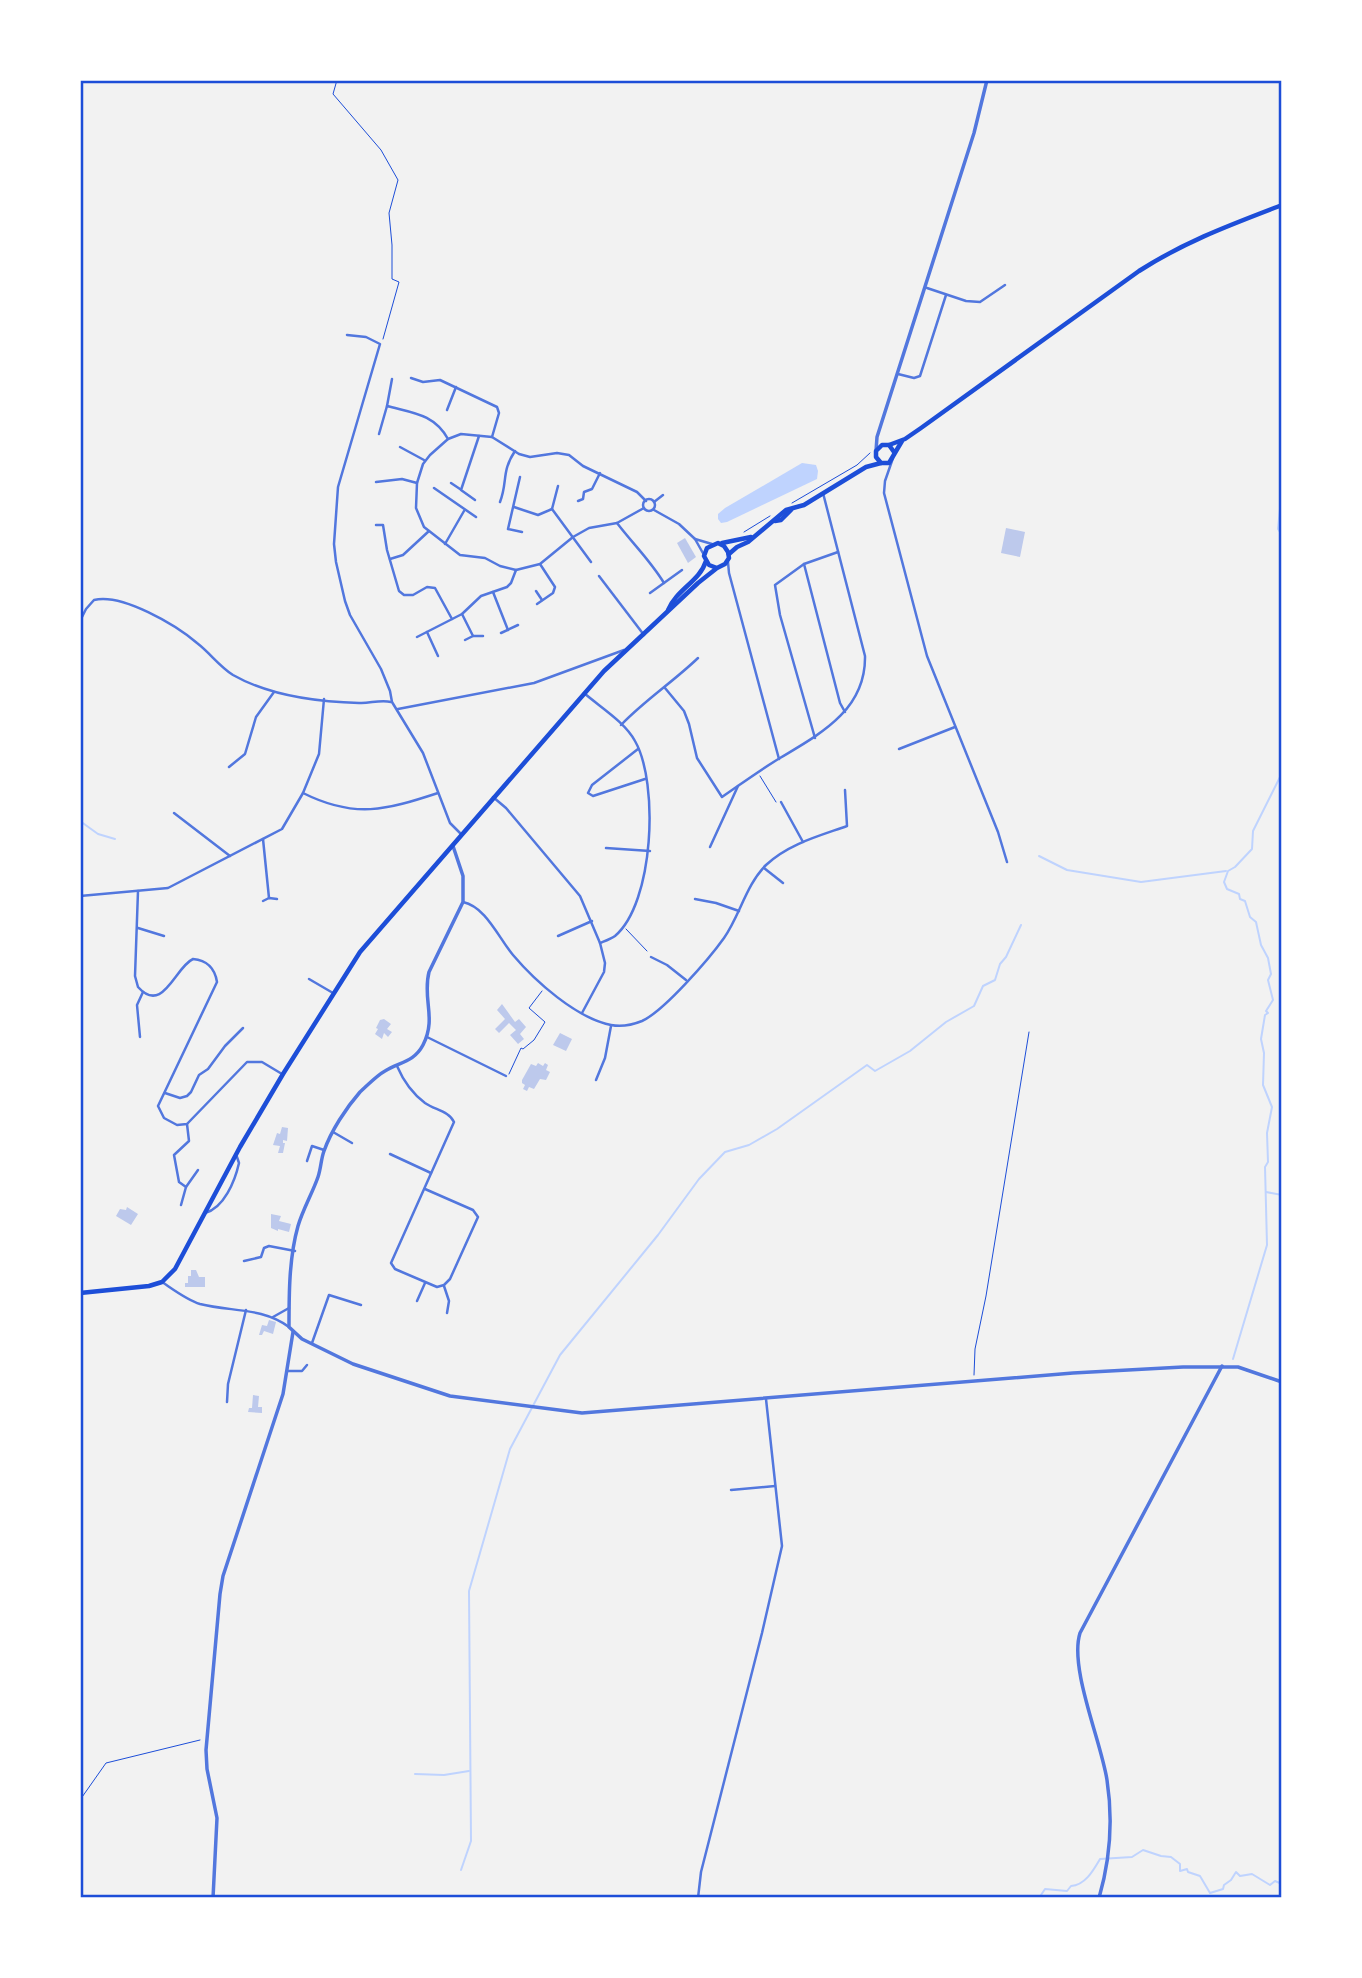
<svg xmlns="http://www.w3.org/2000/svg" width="1362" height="1978" viewBox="0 0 1362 1978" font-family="'Nunito Sans',sans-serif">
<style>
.water{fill:#bfd3fe}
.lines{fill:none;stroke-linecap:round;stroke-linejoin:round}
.stream{stroke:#bfd3fe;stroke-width:2}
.building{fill:#bdc9ec}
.path{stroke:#1d4ed8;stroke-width:1}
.minor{stroke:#5277de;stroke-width:2.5}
.tertiary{stroke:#5277de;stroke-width:3.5}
.trunk{stroke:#1d4ed8;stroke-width:4.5}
.neatline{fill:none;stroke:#1d4ed8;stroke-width:2.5}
</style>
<rect width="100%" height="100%" fill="#f2f2f2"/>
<polygon class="water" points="802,463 816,465 818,471 817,479 727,522 721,523 718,519 718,514 725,508"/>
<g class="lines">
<g class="stream">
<polyline points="1282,489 1278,529 1282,535"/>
<polyline points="1282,745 1282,755"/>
<polyline points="80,821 98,834 115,839"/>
<polyline points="1039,856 1067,870 1141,882 1226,871"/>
<polyline points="1266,1192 1282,1195"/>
<polyline points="1233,1359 1267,1245 1265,1167 1268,1162 1267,1133 1272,1107 1263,1085 1264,1053 1261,1039 1265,1015 1268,1013 1266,1011 1273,1000 1268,980 1271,974 1268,958 1261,945 1256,922 1250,917 1245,901 1240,899 1239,894 1227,889 1224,882 1228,871 1235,867 1252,849 1253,831 1282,773"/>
<polyline points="415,1774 444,1775 469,1771"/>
<polyline points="461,1870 471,1841 469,1591 510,1449 560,1355 658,1235 699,1179 725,1152 749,1145 777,1129 867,1065 875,1071 910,1051 946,1022 974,1006 983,986 995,980 1000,964 1006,957 1021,925"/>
<path d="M 1039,1898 L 1045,1889 L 1067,1891 L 1071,1886 C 1085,1885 1093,1871 1100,1859 L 1132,1857 L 1143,1850 L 1161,1856 L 1171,1857 L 1180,1864 L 1180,1871 L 1187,1869 L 1188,1872 L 1200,1876 L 1210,1893 L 1223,1889 L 1224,1885 L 1231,1880 L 1236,1872 L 1240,1876 L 1252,1874 L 1270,1885 L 1275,1881 L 1282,1884"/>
</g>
</g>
<g class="building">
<polygon points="1006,528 1025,532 1020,557 1001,553"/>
<polygon points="685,538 696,557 688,563 677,543"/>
<polygon points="502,1004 515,1022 519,1019 526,1027 520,1034 524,1039 518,1044 510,1035 516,1030 509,1023 499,1033 495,1029 505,1019 497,1010"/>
<polygon points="384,1019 391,1024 387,1029 392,1032 388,1037 384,1033 382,1039 375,1034 378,1029 376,1028 380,1020"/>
<polygon points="560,1033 572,1039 566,1051 553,1045"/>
<polygon points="538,1063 543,1066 545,1063 548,1065 546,1070 550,1072 546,1080 540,1079 534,1089 529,1087 527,1091 523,1089 525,1085 522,1083 522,1080 531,1064 536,1066"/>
<polygon points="282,1127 288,1128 287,1141 283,1140 283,1143 285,1143 283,1153 278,1153 280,1146 273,1145 277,1133 280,1134"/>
<polygon points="127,1207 138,1214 131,1225 116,1216 120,1209 126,1210"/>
<polygon points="271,1214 281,1216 279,1221 291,1224 289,1232 278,1229 278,1231 271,1228"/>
<polygon points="191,1270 196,1270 199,1277 205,1277 205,1287 185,1287 185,1283 188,1283 188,1276 191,1276"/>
<polygon points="269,1320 276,1322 273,1334 264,1331 262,1335 259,1335 262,1325 267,1326"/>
<polygon points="253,1395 259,1396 258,1407 262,1407 262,1413 248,1412 249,1408 252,1408"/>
</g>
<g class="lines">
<g class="path">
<polyline points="337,80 333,94 381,150 398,180 389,213 392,245 392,279 399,282 383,339"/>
<polyline points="792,503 857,465 870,453"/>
<polyline points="744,532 770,516"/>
<polyline points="760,776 776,802"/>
<polyline points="626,929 647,951"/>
<polyline points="509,1074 521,1048 523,1049 534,1040 545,1022 529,1008 542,991"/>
<polyline points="974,1375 975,1349 986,1296 1029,1032"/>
<polyline points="80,1800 106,1763 200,1740"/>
</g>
<g class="minor">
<polyline points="927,288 966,301 980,302 1005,285"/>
<polyline points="347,335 366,337 380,344 338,487 334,544 336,562 345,601 350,615 381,669 390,691 392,702 423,753 450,823 461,834"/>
<polyline points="898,374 914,378 920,376 946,295"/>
<polyline points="411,378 423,382 440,380 497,407 499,413 492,437"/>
<polyline points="387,406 392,379"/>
<polyline points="447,410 456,387"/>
<path d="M 379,434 L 387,406 C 413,413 434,414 448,439"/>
<polyline points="400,447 424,460"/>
<polyline points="893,458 885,481 884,493 927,656 998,832 1007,862"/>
<polyline points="520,477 508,529 522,532"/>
<polyline points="376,482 402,479 417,483"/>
<polyline points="451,483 460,489"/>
<polyline points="434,488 476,517"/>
<circle cx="649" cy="505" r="6"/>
<polyline points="475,500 461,490 479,436"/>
<polyline points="578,501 583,499 584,492 592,489 600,473"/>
<path d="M 500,502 C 508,481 501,472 515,451"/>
<polyline points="654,502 663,495"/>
<polyline points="514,507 538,515 552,509 591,562"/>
<polyline points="644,508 617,523 589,528 573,537 540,564 516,570 500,566 485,558 460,555 424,527 416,508 417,483 423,464 430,455 448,439 461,434 492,437 519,454 530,457 557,453 569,455 583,466 637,492 646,501"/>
<polyline points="552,509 558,486"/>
<polyline points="654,510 679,524 695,539 704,555"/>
<path d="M 617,523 C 633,544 650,560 664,583"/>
<polyline points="376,525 383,525 387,550 399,591 404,595 413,595 427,587 435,588 452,619"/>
<polyline points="695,539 712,544"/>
<polyline points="445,544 464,511"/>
<polyline points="390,559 403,555 429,531"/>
<polyline points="728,562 729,573 779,759"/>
<polyline points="804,564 840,703 845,712"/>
<polyline points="599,576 644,635"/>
<polyline points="536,591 542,600"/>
<polyline points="493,592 508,630"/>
<polyline points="650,593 682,570"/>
<polyline points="537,604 553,593 555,587 540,564"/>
<polyline points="462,614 473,636 465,640"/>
<path d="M 80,621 L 86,609 L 94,600 C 122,593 176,625 197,643 C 210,653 219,666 233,675 C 270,696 317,702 359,703 C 369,704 380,699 391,702"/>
<polyline points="427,632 438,656"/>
<polyline points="501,633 518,625"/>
<polyline points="473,636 483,636"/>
<polyline points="417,637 462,614 481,596 507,587 511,583 516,570"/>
<path d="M 665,688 L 684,711 L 689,724 L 697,758 L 722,797 C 741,784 760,770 780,758 C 820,734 866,710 865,656 L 823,493"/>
<path d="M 584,693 C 600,707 625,722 635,741 C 659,783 654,903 615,936 C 611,939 605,941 600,943"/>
<polyline points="398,709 534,683 624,650"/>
<path d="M 621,725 C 645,700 673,682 698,658"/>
<polyline points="815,738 780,615 775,585 804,564 838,552"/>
<polyline points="638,749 592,785 588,793 593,796 645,779"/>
<polyline points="899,749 955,727"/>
<polyline points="229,767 245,754 256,717 274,692"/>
<path d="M 303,793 C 355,819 386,810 438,793"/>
<polyline points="493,797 506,808 580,896 600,943 605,963 604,972 582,1013"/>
<polyline points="781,802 803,842"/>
<polyline points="174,813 230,856"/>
<polyline points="263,839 269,898"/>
<polyline points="710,847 738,786"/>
<polyline points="606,848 650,851"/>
<polyline points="764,868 783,883"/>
<path d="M 138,891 L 135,976 L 138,987 C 163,1015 175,967 193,959 C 207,960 215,969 217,982 L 158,1106 L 164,1118 L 177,1125 L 187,1124 L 247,1062 L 262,1062 L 282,1074"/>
<polyline points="80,896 168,888 282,829 303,793 319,754 324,699"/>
<polyline points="695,899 716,903 739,911"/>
<polyline points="263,901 269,898 277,899"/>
<path d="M 463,902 C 486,907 498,937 513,955 C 535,981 576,1018 611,1025 C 621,1027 632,1025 642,1021 C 664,1011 709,959 724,938 C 740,915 746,885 766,865 C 788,844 819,836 847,826 L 845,790"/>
<polyline points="138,928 164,936"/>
<polyline points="558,936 592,921"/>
<polyline points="651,957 667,965 686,980"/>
<polyline points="309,979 333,993"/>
<polyline points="140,1037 137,1005 143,992"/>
<polyline points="427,1037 506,1076"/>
<path d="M 397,1066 C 403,1080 413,1094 425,1103 C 435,1110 449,1111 454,1122 L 391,1263 L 395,1269 L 437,1287 L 444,1285 L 450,1279 L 478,1217 L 473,1210 L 425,1189"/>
<polyline points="596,1080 605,1058 611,1026"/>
<polyline points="165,1093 180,1098 187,1096 191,1092 199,1075 208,1069 225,1046 243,1028"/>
<polyline points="333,1132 352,1143"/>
<polyline points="390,1154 431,1173"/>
<polyline points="307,1161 312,1146 324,1150"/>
<polyline points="186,1187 179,1182 174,1155 189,1141 187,1124"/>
<polyline points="181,1205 186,1187 198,1170"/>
<path d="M 205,1213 C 224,1208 235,1181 239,1163 L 237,1157"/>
<polyline points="244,1261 261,1257 264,1248 269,1246 295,1251"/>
<path d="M 162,1282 C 174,1290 187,1300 200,1304 C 231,1312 262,1307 289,1327"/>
<polyline points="444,1286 449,1301 447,1313"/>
<polyline points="417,1301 425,1283"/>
<polyline points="273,1317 289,1308"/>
<polyline points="312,1343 329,1295 361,1305"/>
<polyline points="288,1371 302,1371 307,1365"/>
<polyline points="227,1402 228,1384 246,1310"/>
<polyline points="731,1490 775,1486"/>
<polyline points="698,1898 701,1872 762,1633 782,1546 766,1399"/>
</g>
<g class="tertiary">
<polyline points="876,451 877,437 974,133 987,80"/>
<path d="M 453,846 L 463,876 L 463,902 L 429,972 C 422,999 437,1018 423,1045 C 414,1062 400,1062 385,1071 C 376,1076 368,1085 360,1092 C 346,1108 331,1131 324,1151 C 321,1159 321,1168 318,1177 C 312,1194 303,1209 298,1226 C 289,1258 289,1294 289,1327 L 302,1339 L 353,1364 L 450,1396 L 582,1413 L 1073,1373 L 1183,1367 L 1238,1367 L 1282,1382"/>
<polyline points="213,1898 217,1818 207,1769 206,1750 220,1594 223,1576 283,1394 293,1332"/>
<path d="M 1099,1898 C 1110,1860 1113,1819 1107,1780 C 1101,1741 1069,1668 1080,1633 L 1222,1366"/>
</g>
<g class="trunk">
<path d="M 889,445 L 905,439 L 921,428 L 1139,271 C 1186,241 1230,225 1282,205"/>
<polyline points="894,452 889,445 882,445 876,451 876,457 881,463 889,463 902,441"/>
<polyline points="775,521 781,520 791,510"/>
<polyline points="722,543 751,537"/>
<polyline points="729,554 737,547 748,542 786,510 804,505 866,467 881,463"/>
<path d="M 668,610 C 676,590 700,581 706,561"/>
<polyline points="80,1293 149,1286 162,1282 175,1269 240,1147 283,1074 360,952 604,671 698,583 717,568 725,564 729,558 728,552 724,546 718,543 707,548 704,556 709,565 717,568"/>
</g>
</g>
<rect width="1362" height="1978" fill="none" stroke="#ffffff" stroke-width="164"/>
<rect x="82" y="82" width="1198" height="1814" class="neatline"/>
</svg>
